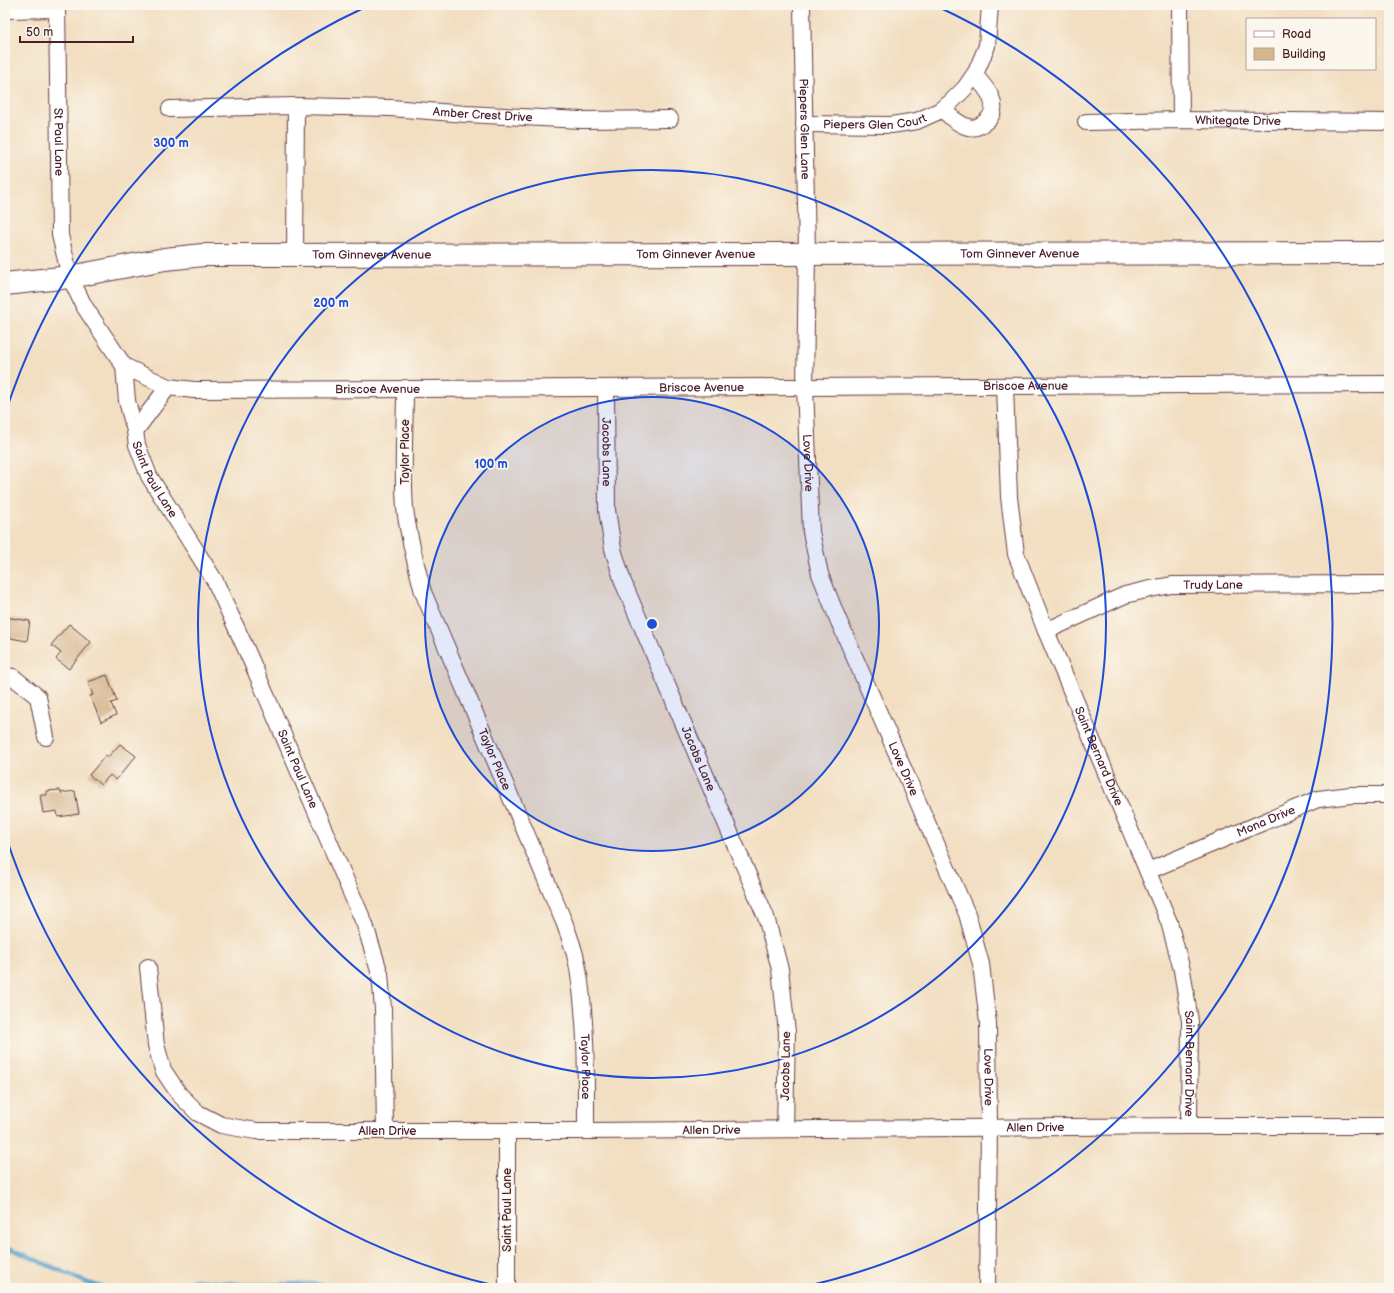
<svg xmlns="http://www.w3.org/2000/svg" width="1394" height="1293" viewBox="0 0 1394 1293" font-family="'Balsamiq Sans',sans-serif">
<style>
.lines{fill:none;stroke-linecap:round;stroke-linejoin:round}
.stream{stroke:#50a3cc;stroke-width:4.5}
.building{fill:#d6b78f}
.street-casing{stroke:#633c42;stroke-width:18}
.secondary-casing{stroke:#633c42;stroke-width:24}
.street{stroke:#fff;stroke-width:16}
.secondary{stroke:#fff;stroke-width:22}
.ring{fill:none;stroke:#1d4ed8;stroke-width:2}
.labels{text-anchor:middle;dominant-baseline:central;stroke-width:3.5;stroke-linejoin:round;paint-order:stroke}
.street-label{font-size:12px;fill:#4a1f2b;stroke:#fbf7ec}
.centre{fill:#1d4ed8;stroke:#fbf7ec;stroke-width:2}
.ring-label{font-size:12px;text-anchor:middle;font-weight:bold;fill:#1d4ed8;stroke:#fbf7ec;stroke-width:3.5;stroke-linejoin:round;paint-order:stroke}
</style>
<rect width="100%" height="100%" fill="#fbf7ec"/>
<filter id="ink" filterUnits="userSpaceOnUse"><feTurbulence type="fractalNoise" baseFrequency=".025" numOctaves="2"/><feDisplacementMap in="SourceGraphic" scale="8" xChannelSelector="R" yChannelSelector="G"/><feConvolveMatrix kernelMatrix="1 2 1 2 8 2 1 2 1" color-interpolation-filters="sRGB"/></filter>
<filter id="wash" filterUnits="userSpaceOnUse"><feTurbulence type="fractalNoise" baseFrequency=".012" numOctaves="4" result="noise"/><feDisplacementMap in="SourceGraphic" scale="16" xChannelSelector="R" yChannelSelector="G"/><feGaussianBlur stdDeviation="0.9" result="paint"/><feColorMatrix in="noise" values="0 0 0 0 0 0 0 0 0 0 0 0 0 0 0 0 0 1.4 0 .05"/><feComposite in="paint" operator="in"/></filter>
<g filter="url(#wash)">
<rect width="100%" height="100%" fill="#f2dec1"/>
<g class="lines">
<g class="stream">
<polyline points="5,1246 88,1283 105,1288"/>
<polyline points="179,1288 195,1280 246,1285 308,1284 370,1288"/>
</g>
</g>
<g id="blocks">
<g class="building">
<polygon points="5,617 30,621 27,641 5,637"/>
<polygon points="69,624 91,642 69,669 56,659 61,653 51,645"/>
<polygon points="107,675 117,701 111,703 116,715 101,722 90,696 93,695 88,682"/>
<polygon points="120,744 136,756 116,780 110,775 101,785 89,775 106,755 108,757"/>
<polygon points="60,790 61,793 75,791 79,814 58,817 57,811 43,813 40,795 47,795 47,791"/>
</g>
</g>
</g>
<g filter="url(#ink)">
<use href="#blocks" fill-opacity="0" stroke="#633c42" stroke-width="1"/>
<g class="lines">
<g class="street-casing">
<g id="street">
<path id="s1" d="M 57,5 L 60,235 L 70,277 L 84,306 L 124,366 L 168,387 L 194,390 L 1389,384"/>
<path id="s2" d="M 802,5 L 807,253 L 805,387 L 811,532 L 820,574 L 837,617 L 967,914 L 981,964 L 988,1023 L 989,1128 L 987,1288"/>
<polyline points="1180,5 1181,120"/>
<polyline points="5,10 57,9"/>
<path id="s3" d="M 170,109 L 296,106 L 391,108 L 466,114 L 581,120 L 670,119"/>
<path d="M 942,109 C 950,116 957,124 968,127 C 974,129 980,126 985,122 C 1004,108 986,87 974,75"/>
<path id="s4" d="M 1086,122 L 1181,120 L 1389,122"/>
<path id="s5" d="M 804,124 L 891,125 L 917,121 L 939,111 L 950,103 L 965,88 L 976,72 L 987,46 L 990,5"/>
<polyline points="295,254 296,106"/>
<path id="s6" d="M 124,366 L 127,401 L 135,431 L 137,445 L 149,476 L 215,581 L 250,658 L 365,925 L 380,974 L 383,1009 L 385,1130"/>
<path id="s7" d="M 1005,386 L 1009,497 L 1016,554 L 1046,631 L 1169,922 L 1182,970 L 1190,1021 L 1189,1126"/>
<path id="s8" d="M 405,388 C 405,428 402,468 405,508 C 408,536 416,564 423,592 L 564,922 C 569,935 574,949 577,963 C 587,1018 586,1075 586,1131"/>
<path id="s9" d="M 606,389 L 607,510 L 613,549 L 623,582 L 766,917 L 780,969 L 787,1032 L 785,1129"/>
<polyline points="135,431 168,387"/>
<path id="s10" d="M 1046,631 L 1125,595 L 1150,589 L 1172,585 L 1389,584"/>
<polyline points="5,676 13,677 38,697 46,737"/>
<path id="s11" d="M 1148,871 L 1318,799 L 1351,795 L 1389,795"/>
<path id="s12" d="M 148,967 L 156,1045 L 163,1070 L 179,1094 L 198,1113 L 221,1125 L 256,1131 L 586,1131 L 1189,1126 L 1389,1126"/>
<polyline points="507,1131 507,1288"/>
</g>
</g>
<g class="secondary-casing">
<g id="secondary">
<path id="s13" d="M 5,284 L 70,277 L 165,259 L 203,255 L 1389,253"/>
</g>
</g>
<use href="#street" class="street"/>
<use href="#secondary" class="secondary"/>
</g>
</g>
<circle cx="652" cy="624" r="227" fill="#1d4ed8" fill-opacity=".12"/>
<g class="ring">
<circle cx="652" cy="624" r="227"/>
<circle cx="652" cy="624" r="454"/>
<path d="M505 1288A680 680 0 0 1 5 834M5 414A680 680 0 0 1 370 5M934 5A680 680 0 0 1 799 1288"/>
</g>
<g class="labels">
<g class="street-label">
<text stroke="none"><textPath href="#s3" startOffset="313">Amber Crest Drive</textPath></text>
<text stroke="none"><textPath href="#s5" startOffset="71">Piepers Glen Court</textPath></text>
<text stroke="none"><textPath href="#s4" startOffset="152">Whitegate Drive</textPath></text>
<text stroke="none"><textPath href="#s2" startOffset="124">Piepers Glen Lane</textPath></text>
<text stroke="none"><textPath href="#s1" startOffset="137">St Paul Lane</textPath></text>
<text stroke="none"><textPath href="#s13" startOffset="693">Tom Ginnever Avenue</textPath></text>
<text stroke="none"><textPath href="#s13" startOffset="1017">Tom Ginnever Avenue</textPath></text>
<text stroke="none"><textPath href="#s13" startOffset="369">Tom Ginnever Avenue</textPath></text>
<text stroke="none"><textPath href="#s1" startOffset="1284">Briscoe Avenue</textPath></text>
<text stroke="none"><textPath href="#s1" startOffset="636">Briscoe Avenue</textPath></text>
<text stroke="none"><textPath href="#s1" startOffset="960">Briscoe Avenue</textPath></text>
<text transform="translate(405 452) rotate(-90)">Taylor Place</text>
<text stroke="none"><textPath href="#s9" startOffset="63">Jacobs Lane</textPath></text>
<text stroke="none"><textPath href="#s2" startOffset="458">Love Drive</textPath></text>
<text stroke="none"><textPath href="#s6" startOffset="119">Saint Paul Lane</textPath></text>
<text stroke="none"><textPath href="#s10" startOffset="176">Trudy Lane</textPath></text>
<text stroke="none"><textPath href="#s7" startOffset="387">Saint Bernard Drive</textPath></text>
<text stroke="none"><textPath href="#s8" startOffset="388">Taylor Place</textPath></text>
<text stroke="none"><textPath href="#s9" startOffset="387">Jacobs Lane</textPath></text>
<text stroke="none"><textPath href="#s6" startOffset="443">Saint Paul Lane</textPath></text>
<text stroke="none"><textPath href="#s2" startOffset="782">Love Drive</textPath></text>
<text stroke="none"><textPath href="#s11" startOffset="128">Mona Drive</textPath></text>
<text stroke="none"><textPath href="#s7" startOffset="711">Saint Bernard Drive</textPath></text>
<text transform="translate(786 1066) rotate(-89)">Jacobs Lane</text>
<text stroke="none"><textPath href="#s8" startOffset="712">Taylor Place</textPath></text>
<text stroke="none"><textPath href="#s2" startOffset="1106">Love Drive</textPath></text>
<text stroke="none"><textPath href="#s12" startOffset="1001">Allen Drive</textPath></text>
<text stroke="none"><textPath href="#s12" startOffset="353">Allen Drive</textPath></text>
<text stroke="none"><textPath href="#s12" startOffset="677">Allen Drive</textPath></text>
<text transform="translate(507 1210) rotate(-90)">Saint Paul Lane</text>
</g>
</g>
<circle cx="652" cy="624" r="6" class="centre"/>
<g class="ring-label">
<text x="171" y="147">300 m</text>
<text x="331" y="307">200 m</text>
<text x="491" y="468">100 m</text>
</g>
<rect width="1394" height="1293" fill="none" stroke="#fbf7ec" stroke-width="20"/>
<rect x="1246" y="18" width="130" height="52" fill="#fbf7ec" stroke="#b4a19f"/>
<rect x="1254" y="31" width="20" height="6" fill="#ffffff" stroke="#b4a19f"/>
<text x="1282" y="38" font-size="12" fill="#4a1f2b">Road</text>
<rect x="1254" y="48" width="20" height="12" fill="#d6b78f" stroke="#b4a19f"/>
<text x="1282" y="58" font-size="12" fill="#4a1f2b">Building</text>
<path d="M20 36v6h113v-6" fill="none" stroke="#4a1f2b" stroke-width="2"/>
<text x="26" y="36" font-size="12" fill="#4a1f2b" stroke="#fbf7ec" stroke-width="3" paint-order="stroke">50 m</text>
</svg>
